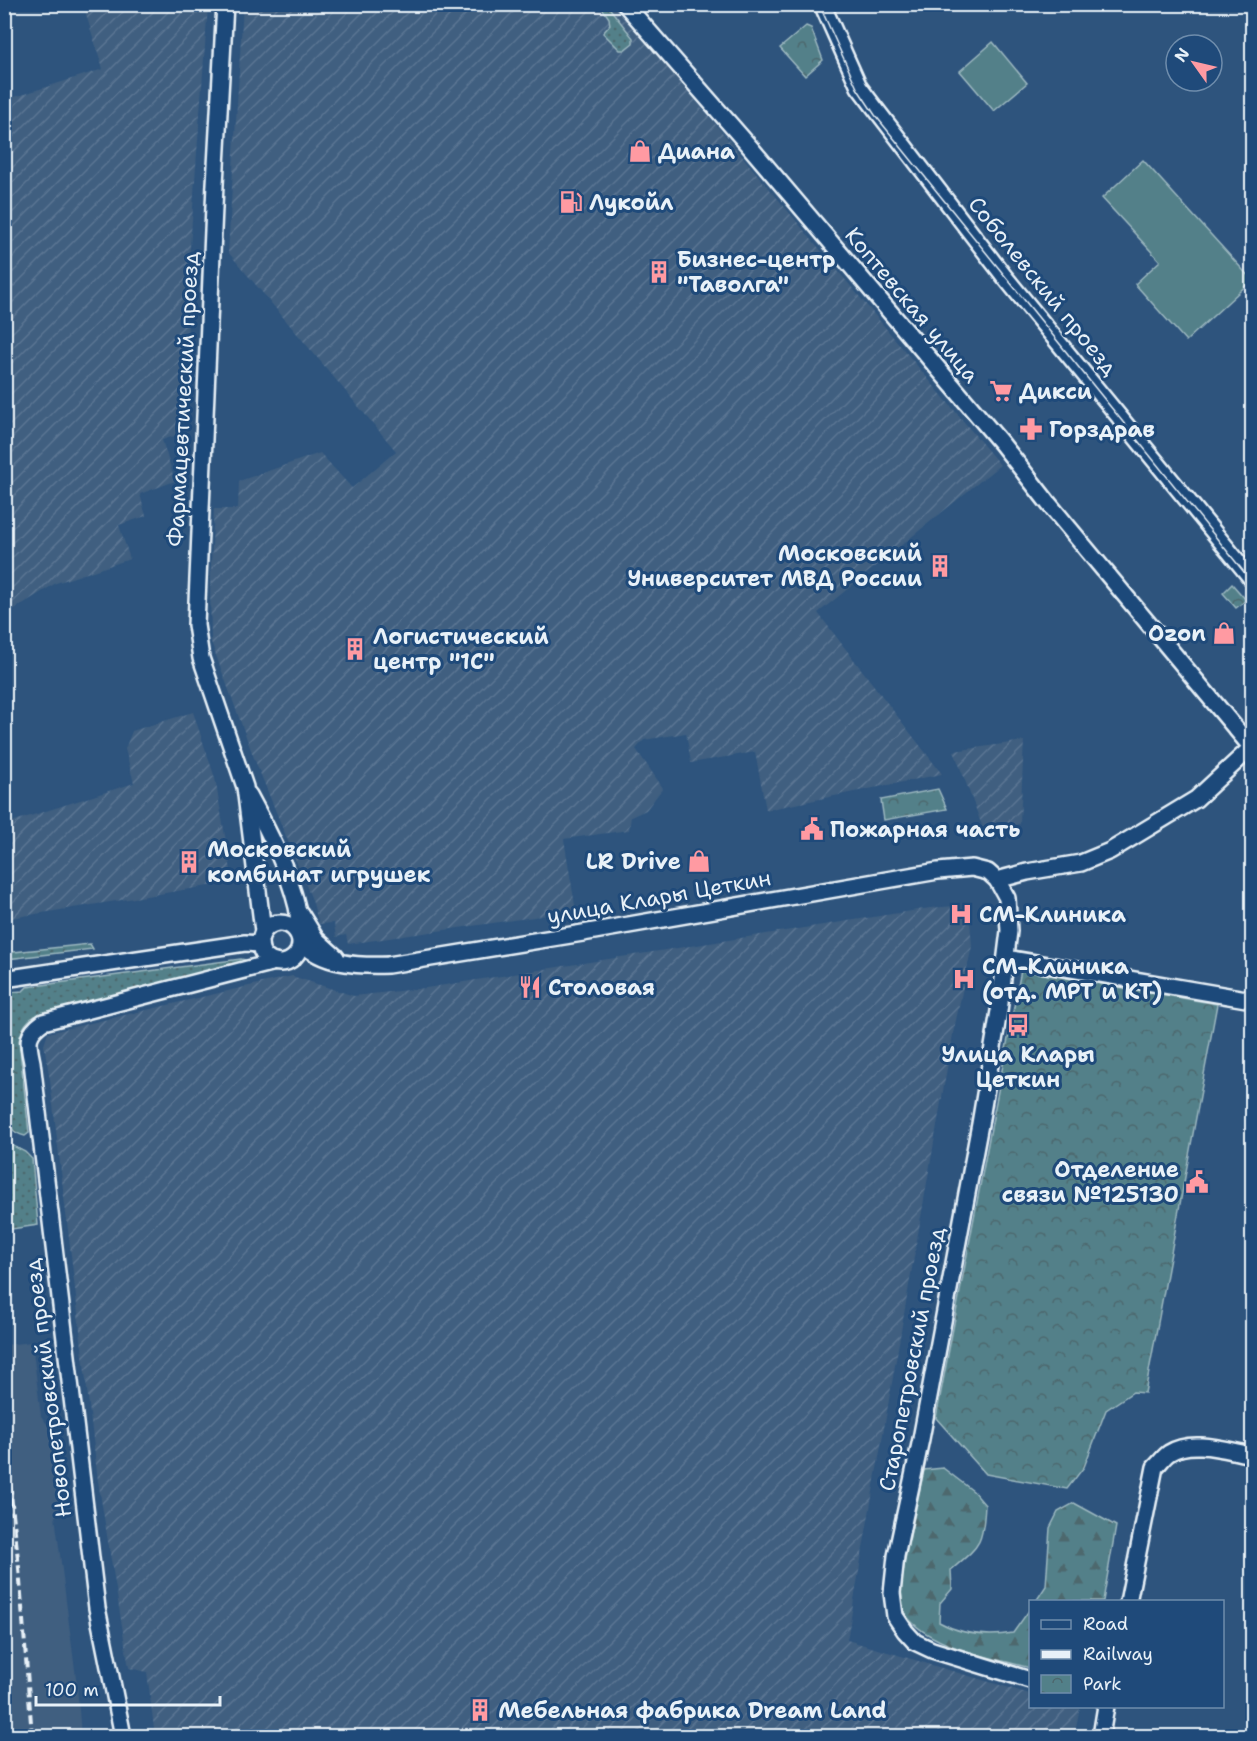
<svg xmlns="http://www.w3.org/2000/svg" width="1257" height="1741" viewBox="0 0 1257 1741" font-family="'Shantell Sans',sans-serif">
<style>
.built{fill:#3f5f80}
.industrial{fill:url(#industrial-furrows)}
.grass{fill:url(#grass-dots);stroke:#9db8c0;stroke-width:1.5}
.forest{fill:url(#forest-firs);stroke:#9db8c0;stroke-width:1.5}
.park{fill:url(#park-crowns);stroke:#9db8c0;stroke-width:1.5}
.pitch{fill:#528089;stroke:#9db8c0;stroke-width:1.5}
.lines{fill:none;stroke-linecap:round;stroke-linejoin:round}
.minor-casing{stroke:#e8f1f8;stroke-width:20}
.minor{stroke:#1f4a7a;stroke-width:15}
.tram{stroke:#e8f1f8;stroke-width:1.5}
.rail{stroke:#e8f1f8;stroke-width:4;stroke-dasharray:9 4.5;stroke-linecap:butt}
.labels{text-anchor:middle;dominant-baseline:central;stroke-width:6;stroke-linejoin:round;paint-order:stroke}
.poi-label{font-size:22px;font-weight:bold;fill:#e8f1f8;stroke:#1f4a7a;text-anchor:start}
.street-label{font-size:22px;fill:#e8f1f8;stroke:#1f4a7a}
</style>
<defs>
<pattern id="industrial-furrows" width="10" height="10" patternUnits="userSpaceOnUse" patternTransform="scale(1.5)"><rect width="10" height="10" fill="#3f5f80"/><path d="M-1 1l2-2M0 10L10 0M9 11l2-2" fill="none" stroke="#5b7693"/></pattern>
<pattern id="grass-dots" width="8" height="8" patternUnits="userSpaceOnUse" patternTransform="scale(1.5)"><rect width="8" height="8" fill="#528089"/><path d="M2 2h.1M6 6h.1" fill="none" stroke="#4d676d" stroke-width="1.8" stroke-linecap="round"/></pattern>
<pattern id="forest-firs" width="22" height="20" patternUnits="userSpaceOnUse" patternTransform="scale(1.5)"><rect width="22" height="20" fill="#528089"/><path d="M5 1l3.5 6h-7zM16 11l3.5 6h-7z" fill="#4d676d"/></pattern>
<pattern id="park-crowns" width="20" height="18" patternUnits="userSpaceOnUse" patternTransform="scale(1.5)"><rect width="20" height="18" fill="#528089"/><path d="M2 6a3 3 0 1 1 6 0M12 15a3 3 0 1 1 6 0" fill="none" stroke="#4d676d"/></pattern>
</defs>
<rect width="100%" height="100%" fill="#2e547d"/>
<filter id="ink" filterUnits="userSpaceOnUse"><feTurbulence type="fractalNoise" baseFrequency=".0167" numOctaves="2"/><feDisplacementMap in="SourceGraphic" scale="12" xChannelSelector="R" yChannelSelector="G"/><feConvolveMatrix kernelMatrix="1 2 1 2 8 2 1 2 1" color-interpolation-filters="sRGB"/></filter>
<g filter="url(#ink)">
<polygon class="built" points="32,1342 41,1416 55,1435 66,1515 55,1516 77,1685 81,1736 5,1736 5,1345"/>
<g class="industrial">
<polygon points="83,5 208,5 188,274 187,432 162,440 175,481 140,494 146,516 119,525 130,559 56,583 5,615 5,100 103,69"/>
<polygon points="243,5 616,5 1000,465 818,613 942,774 766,810 755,752 691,763 686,733 644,740 636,749 663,788 646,810 631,817 629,830 564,839 576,911 348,944 346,935 336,937 334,923 319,924 312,900 254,758 211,642 210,582 214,509 238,509 239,481 320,453 352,488 396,451 228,252"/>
<polygon points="193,712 215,778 233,882 5,919 5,824 134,783 125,749 132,731"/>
<polygon points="1024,741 1020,824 984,831 954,751"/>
<polygon points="955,906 970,921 972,946 953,1034 847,1640 1030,1694 1030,1706 1080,1708 1074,1736 155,1736 147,1672 129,1668 98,1481 50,1080 44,1045 48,1033 292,976 354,996 426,988 930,908"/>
</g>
<g class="grass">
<polygon points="600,5 607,5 633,38 633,43 624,50 620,50 603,33 610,25 609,18"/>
<path d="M 90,944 L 93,949 L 7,959 L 10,992 L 23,991 L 27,987 L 241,959 L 245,960 L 246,963 L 35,1016 C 25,1022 22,1029 19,1041 L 29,1133 L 25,1136 C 11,1133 8,1124 5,1112 L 4,953 Z"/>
<polygon points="4,1141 25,1152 32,1159 38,1225 5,1230"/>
</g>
<g class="forest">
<path d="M 943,1468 L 973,1491 L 985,1505 C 983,1545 980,1545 951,1570 L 952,1589 L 940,1603 L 939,1622 C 962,1635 988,1637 1013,1633 L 1030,1609 L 1030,1668 C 994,1658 934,1648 909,1619 C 901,1610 901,1595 900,1583 L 924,1470 Z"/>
<polygon points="1074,1503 1116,1526 1103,1601 1036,1601 1046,1586 1050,1528 1058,1512"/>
</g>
<g class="park">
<polygon points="806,26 811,28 823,60 805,76 780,48"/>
<polygon points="1232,584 1246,600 1236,608 1223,593"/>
<polygon points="938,789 947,809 884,820 881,800"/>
<polygon points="1021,970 1217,1004 1145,1393 1133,1392 1106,1410 1084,1467 1067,1489 986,1474 936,1418"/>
</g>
<g class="pitch">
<polygon points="993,42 1027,83 994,111 960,71"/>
<polygon points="1143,160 1252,280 1186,341 1135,284 1160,261 1102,198"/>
</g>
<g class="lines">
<g class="minor-casing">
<g id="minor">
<polyline points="225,4 215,184 196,625 201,658 245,787 263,931"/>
<polyline points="625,4 750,147 1002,444 1049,504 1252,748"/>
<polyline points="822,4 859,87 878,112 1004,276 1252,579"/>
<path d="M 249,795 C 268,830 288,869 297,907 C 299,916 299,926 299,936"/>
<polyline points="997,880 1027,872 1081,863 1110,851 1196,799 1252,747"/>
<polyline points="300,913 316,939 336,957"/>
<circle cx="280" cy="943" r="20"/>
<path d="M 301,942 C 322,965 359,966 388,965 L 583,933 L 938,871 L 972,868 L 988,872 L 997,880 L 1007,898 L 1009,931 L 999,1011 L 980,1124 L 921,1439 L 896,1556 L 892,1593 L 895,1616 L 905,1631 L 915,1642 L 932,1650 L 1030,1680"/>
<polyline points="1006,958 1252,1000"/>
<polyline points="4,979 245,943 260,944"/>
<path d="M 1128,1602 L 1155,1467 C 1160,1463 1164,1456 1169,1453 C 1192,1438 1228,1451 1252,1455"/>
<path d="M 123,1736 L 97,1608 L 32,1062 C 28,1042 25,1035 43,1022 L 275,962"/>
<polyline points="1101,1736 1106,1706"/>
</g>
</g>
<use href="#minor" class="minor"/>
<polyline class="tram" points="819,4 857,88 875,115 1252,582"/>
<polyline class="rail" points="4,1431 19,1568 32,1736"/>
</g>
</g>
<defs>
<g id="shop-bare" transform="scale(1.8)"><path d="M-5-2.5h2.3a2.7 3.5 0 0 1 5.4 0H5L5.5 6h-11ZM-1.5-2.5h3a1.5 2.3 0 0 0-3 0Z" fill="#ff9aa2" stroke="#1f4a7a" stroke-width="2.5" paint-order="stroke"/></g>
<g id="fuel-bare" transform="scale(1.8)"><path d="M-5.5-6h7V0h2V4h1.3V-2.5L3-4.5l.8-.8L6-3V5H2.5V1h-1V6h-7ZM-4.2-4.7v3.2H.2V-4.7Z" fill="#ff9aa2" stroke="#1f4a7a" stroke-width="2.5" paint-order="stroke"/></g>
<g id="building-bare" transform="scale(1.8)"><path d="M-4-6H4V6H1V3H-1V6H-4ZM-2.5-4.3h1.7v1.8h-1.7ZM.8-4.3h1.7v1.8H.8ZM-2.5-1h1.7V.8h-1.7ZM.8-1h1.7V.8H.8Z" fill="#ff9aa2" stroke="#1f4a7a" stroke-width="2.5" paint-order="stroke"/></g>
<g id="supermarket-bare" transform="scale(1.8)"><path d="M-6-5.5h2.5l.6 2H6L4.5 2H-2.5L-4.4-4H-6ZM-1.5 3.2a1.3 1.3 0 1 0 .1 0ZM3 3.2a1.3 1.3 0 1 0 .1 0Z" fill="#ff9aa2" stroke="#1f4a7a" stroke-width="2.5" paint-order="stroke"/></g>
<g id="pharmacy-bare" transform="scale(1.8)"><path d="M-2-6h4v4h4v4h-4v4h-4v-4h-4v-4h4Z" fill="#ff9aa2" stroke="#1f4a7a" stroke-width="2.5" paint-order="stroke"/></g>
<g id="civic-bare" transform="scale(1.8)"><path d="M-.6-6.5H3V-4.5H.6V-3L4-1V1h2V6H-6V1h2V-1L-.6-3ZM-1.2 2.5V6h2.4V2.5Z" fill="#ff9aa2" stroke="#1f4a7a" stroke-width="2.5" paint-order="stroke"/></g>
<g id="hospital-bare" transform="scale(1.8)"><path d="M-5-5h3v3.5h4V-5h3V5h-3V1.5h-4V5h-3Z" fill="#ff9aa2" stroke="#1f4a7a" stroke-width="2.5" paint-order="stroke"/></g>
<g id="restaurant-bare" transform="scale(1.8)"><path d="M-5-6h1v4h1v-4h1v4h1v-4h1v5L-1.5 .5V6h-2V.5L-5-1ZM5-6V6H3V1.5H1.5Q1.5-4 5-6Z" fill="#ff9aa2" stroke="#1f4a7a" stroke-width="2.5" paint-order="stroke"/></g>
<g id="bus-bare" transform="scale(1.8)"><path d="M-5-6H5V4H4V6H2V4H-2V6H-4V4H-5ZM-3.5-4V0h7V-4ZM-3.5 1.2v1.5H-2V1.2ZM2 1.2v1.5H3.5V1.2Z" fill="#ff9aa2" stroke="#1f4a7a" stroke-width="2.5" paint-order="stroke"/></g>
</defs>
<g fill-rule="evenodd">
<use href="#shop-bare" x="640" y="151"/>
<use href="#fuel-bare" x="571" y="202"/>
<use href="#building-bare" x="659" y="272"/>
<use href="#supermarket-bare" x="1001" y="391"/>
<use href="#pharmacy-bare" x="1031" y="429"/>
<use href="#building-bare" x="940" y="566"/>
<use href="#shop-bare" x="1224" y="633"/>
<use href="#building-bare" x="355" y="649"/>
<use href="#civic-bare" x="812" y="829"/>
<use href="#shop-bare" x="699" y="861"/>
<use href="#building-bare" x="189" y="862"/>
<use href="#hospital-bare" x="961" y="914"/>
<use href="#hospital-bare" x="964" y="979"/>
<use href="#restaurant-bare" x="530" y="987"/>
<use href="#bus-bare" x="1018" y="1025"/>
<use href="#civic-bare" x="1197" y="1182"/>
<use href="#building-bare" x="480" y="1710"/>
</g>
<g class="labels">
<g class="poi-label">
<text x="658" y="151">Диана</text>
<text x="589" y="202">Лукойл</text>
<text x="677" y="259">Бизнес-центр<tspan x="677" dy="25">"Таволга"</tspan></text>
<text x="1019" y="391">Дикси</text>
<text x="1049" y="429">Горздрав</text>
<text x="922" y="553" text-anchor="end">Московский<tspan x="922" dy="25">Университет МВД России</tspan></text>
<text x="1206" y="633" text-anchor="end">Ozon</text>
<text x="373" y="636">Логистический<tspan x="373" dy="25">центр "1С"</tspan></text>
<text x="830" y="829">Пожарная часть</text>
<text x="207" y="849">Московский<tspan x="207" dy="25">комбинат игрушек</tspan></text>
<text x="681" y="861" text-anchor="end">LR Drive</text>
<text x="979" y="914">СМ-Клиника</text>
<text x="982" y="966">СМ-Клиника<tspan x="982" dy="25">(отд. МРТ и КТ)</tspan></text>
<text x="548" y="987">Столовая</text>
<text x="1018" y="1054" text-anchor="middle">Улица Клары<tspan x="1018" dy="25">Цеткин</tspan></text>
<text x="1179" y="1169" text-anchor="end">Отделение<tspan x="1179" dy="25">связи №125130</tspan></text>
<text x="498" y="1710">Мебельная фабрика Dream Land</text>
</g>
<g class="street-label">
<text transform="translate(1043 286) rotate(51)">Соболевский проезд</text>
<text transform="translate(912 305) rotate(50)">Коптевская улица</text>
<text transform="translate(183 399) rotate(-87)">Фармацевтический проезд</text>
<text transform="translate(659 897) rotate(-10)">улица Клары Цеткин</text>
<text transform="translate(912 1359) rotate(-79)">Старопетровский проезд</text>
<text transform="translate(48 1388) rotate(-97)">Новопетровский проезд</text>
</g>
</g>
<rect width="1257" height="1741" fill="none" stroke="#1f4a7a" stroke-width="24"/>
<rect x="12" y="12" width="1233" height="1717" fill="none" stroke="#e8f1f8" stroke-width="2" filter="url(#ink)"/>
<rect x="1029" y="1600" width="195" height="108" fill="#1f4a7a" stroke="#6f8dac" stroke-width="1.5"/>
<rect x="1041" y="1620" width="30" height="9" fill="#1f4a7a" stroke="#6f8dac" stroke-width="1.5"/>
<text x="1083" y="1630" font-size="18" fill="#e8f1f8">Road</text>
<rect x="1041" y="1650" width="30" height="9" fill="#e8f1f8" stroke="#6f8dac" stroke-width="1.5"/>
<text x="1083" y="1660" font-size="18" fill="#e8f1f8">Railway</text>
<rect x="1041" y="1675" width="30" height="18" fill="url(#park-crowns)" stroke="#6f8dac" stroke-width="1.5"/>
<text x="1083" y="1690" font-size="18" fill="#e8f1f8">Park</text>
<g transform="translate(1194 63) rotate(304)"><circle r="28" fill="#1f4a7a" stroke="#6f8dac" stroke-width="1.5"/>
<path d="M0-4.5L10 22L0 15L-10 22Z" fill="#ff9aa2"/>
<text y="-9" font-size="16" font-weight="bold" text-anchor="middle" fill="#e8f1f8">N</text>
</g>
<path d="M36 1696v9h184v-9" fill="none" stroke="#e8f1f8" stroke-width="3"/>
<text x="45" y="1696" font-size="18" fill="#e8f1f8" stroke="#1f4a7a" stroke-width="4.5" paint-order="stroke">100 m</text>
</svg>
